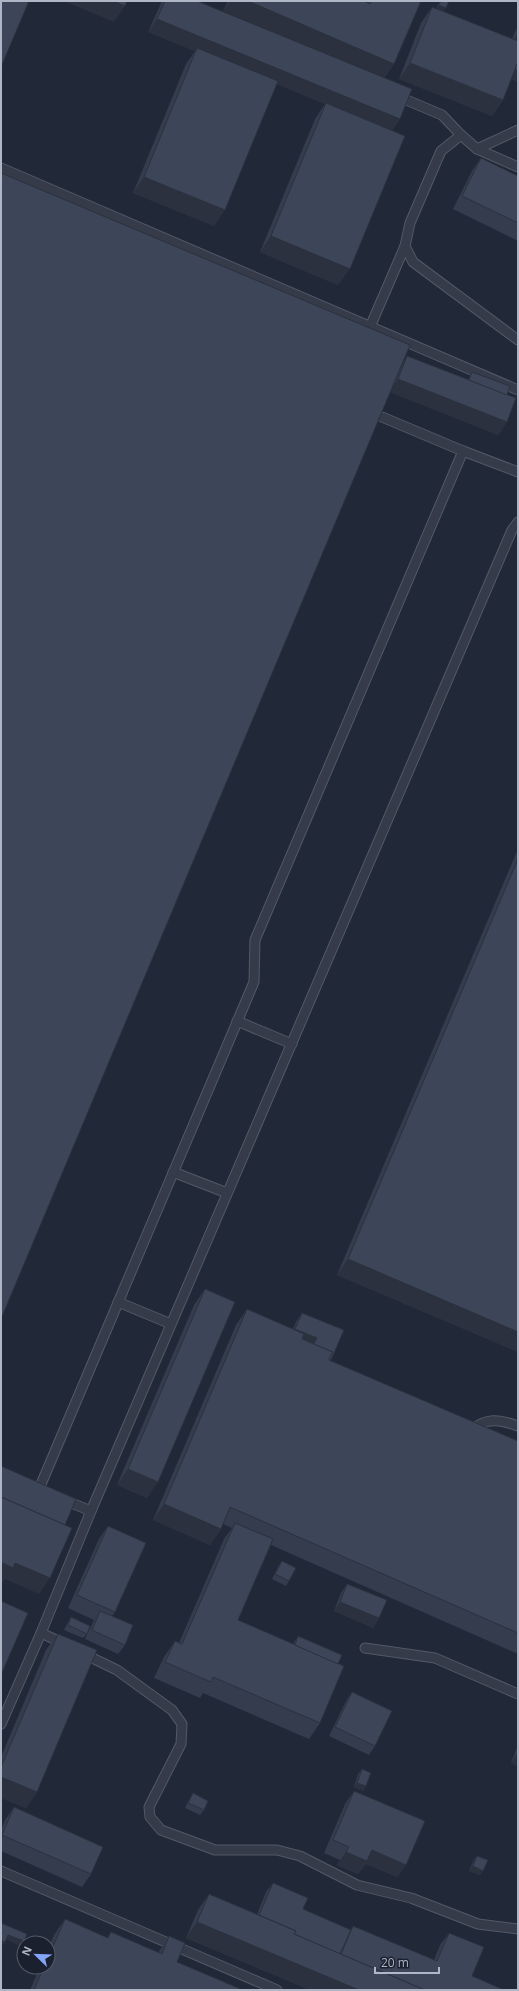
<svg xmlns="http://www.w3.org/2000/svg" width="519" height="1991" viewBox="0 0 519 1991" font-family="'Open Sans',sans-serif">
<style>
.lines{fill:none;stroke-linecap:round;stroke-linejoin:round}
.service-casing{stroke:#525967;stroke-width:11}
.service{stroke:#353b49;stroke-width:9}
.wall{fill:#343c4d}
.shaded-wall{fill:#2b313e}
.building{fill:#3d4659;stroke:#2b313e}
</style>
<rect width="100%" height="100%" fill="#212939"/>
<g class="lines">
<g class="service-casing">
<g id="service">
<polyline points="397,96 442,115 461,135"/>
<polyline points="477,149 518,130"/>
<polyline points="518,167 477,149 461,135 441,151 410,223 405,246 413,262 518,340"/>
<polyline points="1,168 518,390"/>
<polyline points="370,327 405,246"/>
<polyline points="382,417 463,451"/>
<polyline points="237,1021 292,1044"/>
<polyline points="173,1172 227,1193"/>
<polyline points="118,1302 171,1324"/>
<path d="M 470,1432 C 485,1417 499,1419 518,1426"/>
<polyline points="39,1489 254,982 255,940 463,451 518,472"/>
<polyline points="64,1500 91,1511 512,530 518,522"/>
<polyline points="41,1633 65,1644"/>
<polyline points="365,1648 435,1658 518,1694"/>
<polyline points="84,1654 117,1670 172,1710 182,1724 181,1744 149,1807 150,1817 161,1830 215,1850 277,1850 300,1856 357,1885 411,1898 478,1924 518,1929"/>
<polyline points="1,1724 41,1633 91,1511"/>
<polyline points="1,1871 277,1990"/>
</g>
</g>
<use href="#service" class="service"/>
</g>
<g class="wall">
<polygon points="162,1 197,1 263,28 223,11 228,1 364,1 366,2 367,1 421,1 394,64 384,78 400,119 392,130 338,285 260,252 315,119 325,104 277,84 214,226 133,193 186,64 195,51 148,32"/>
<polygon points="440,1 449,1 443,11 512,39 515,32 518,27 518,82 511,79 503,100 492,116 399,79 421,23 432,7 436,9"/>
<polygon points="481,158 518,176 518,241 453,209 472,171"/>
<polygon points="407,356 468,380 472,372 507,395 507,422 498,435 390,392 404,361"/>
<polygon points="518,849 518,1352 337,1275"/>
<polygon points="205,1289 147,1498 117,1485 194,1305"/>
<polygon points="247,1309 293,1329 296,1322 302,1313 331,1360 330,1361 518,1441 518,1654 271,1545 238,1620 293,1644 298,1636 338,1664 320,1723 309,1739 203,1693 200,1698 154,1678 164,1657 175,1641 179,1643 224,1539 232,1528 223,1524 221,1529 210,1545 153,1520 236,1325"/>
<polygon points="108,1526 115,1612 112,1616 125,1645 118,1654 85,1639 94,1620 68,1608 99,1539"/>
<polygon points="282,1561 289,1581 286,1586 272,1579 279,1565"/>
<polygon points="347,1584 379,1618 373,1628 334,1611 341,1593"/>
<polygon points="71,1617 87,1634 83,1638 64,1630 68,1622"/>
<polygon points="58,1634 37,1792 26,1808 1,1798 1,1757 46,1650"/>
<polygon points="352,1692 375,1746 369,1755 329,1736 346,1701"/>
<polygon points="518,1745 518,1766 511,1763"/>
<polygon points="362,1769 366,1786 363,1791 354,1787 358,1774"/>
<polygon points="354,1791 406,1865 397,1877 366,1864 358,1874 337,1865 340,1860 324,1853 345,1804"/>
<polygon points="193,1793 204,1810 200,1815 185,1808 190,1798"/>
<polygon points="14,1807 91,1874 82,1887 1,1851 1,1830 5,1820"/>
<polygon points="477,1856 483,1871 480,1875 469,1871 474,1860"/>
<polygon points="273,1883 303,1909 351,1930 353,1926 434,1960 440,1945 449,1933 472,1976 504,1990 310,1990 186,1938 198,1910 209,1894 257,1914 266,1892"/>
<polygon points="65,1919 107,1938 111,1932 158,1953 169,1936 177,1962 243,1990 30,1990 40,1967 48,1967 48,1949 54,1935"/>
</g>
<g class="shaded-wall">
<polygon points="64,1 113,1 125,6 114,22"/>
<polygon points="230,1 248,1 394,64 382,80 223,11"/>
<polygon points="439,5 446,8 443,12 436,10"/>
<polygon points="157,19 400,119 391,131 196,51 197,48 195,51 148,32"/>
<polygon points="516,37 518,38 518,44 509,46"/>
<polygon points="410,63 503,100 492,116 399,79"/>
<polygon points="514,69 518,70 518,82 507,78"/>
<polygon points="144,177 225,210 214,226 133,193"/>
<polygon points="271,236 350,269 338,285 260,252"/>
<polygon points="398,379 507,422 498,435 389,392"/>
<polygon points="348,1259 518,1332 518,1352 337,1275"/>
<polygon points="295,1329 317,1338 310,1348 289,1338"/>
<polygon points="128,1469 158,1482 147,1498 117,1485"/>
<polygon points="164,1504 221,1529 210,1545 153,1520"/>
<polygon points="1,1562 15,1563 50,1578 39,1594 5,1579 2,1583 1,1583"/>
<polygon points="340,1602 379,1618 373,1628 334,1611"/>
<polygon points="517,1754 518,1755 518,1766 511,1763"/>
<polygon points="1,1777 37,1792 26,1808 1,1798"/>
<polygon points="357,1783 366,1786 363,1791 354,1787"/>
<polygon points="372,1850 406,1865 397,1877 366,1864 358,1874 337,1865 346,1852"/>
<polygon points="473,1866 483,1871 480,1875 469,1871"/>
<polygon points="197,1922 359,1990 310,1990 186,1938"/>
<polygon points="8,1935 24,1941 20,1946 5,1939"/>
<polygon points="1,1940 5,1942 2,1946 1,1946"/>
</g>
<g class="building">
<polygon points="1,1 29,1 1,67"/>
<polygon points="113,1 127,1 125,6"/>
<polygon points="165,1 197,1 412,89 400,119 157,19"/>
<polygon points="248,1 364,1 370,4 371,1 421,1 394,64"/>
<polygon points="441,1 449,1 446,8 439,5"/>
<polygon points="432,7 518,41 518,62 503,100 410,63"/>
<polygon points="518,31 518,38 516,37"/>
<polygon points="197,48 278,81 225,210 144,177"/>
<polygon points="518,62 518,70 515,69"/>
<polygon points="326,103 405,136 350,269 271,236"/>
<polygon points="481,158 518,176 518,223 462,196"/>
<polygon points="1,173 410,345 1,1319"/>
<polygon points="407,356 516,398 507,422 398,379"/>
<polygon points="472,372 510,386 507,395 469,380"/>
<polygon points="518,859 518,1332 348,1259"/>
<polygon points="205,1289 235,1302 158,1482 128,1469"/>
<polygon points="247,1309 304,1334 302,1339 333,1352 329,1360 518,1441 518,1633 230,1507 221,1529 164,1504"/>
<polygon points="302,1313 344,1330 331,1360 329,1359 333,1352 314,1344 317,1338 295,1329"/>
<polygon points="1,1466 76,1499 65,1525 1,1497"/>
<polygon points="1,1497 72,1528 50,1578 15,1563 13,1568 1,1562"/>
<polygon points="235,1523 273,1539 238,1620 344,1666 320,1723 213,1677 211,1682 165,1662 175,1641 182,1644"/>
<polygon points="108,1526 146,1543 115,1612 77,1595"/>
<polygon points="282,1561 296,1568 289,1581 275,1574"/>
<polygon points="347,1584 387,1600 379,1618 340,1602"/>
<polygon points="1,1601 28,1613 1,1675"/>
<polygon points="100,1611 133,1625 125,1645 92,1630"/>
<polygon points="71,1617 90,1626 87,1634 68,1625"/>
<polygon points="58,1634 97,1650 37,1792 1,1777 1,1767"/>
<polygon points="298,1636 342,1655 338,1664 295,1645"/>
<polygon points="352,1692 392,1711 375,1746 335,1727"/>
<polygon points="362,1769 371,1773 366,1786 357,1783"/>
<polygon points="354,1791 425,1821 406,1865 372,1850 367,1861 346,1852 349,1847 333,1840"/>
<polygon points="193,1793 208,1801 204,1810 188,1803"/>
<polygon points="14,1807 103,1847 91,1874 2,1835"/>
<polygon points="477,1856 488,1860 483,1871 473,1866"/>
<polygon points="273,1883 308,1898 303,1909 351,1930 340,1954 294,1934 296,1931 259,1915"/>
<polygon points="209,1894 296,1931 294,1934 425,1990 359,1990 197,1922"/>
<polygon points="65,1919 108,1938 111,1932 162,1954 169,1936 185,1943 177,1962 243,1990 34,1990 44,1967 48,1967 48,1958"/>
<polygon points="1,1923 27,1934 24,1941 8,1935 5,1942 1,1940"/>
<polygon points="353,1926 437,1961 449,1933 484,1947 472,1976 504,1990 425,1990 341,1954"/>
</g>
<rect width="519" height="1991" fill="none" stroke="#afb6c5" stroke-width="4"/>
<g transform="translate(36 1955) rotate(293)"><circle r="19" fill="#1a202e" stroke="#565c6a"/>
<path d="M0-3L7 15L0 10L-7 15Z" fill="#83a4f7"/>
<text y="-6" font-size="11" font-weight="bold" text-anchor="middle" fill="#afb6c5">N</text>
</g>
<path d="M375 1967v6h64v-6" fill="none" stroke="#afb6c5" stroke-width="2"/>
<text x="381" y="1967" font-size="12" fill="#afb6c5" stroke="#1a202e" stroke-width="3" paint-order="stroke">20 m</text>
</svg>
